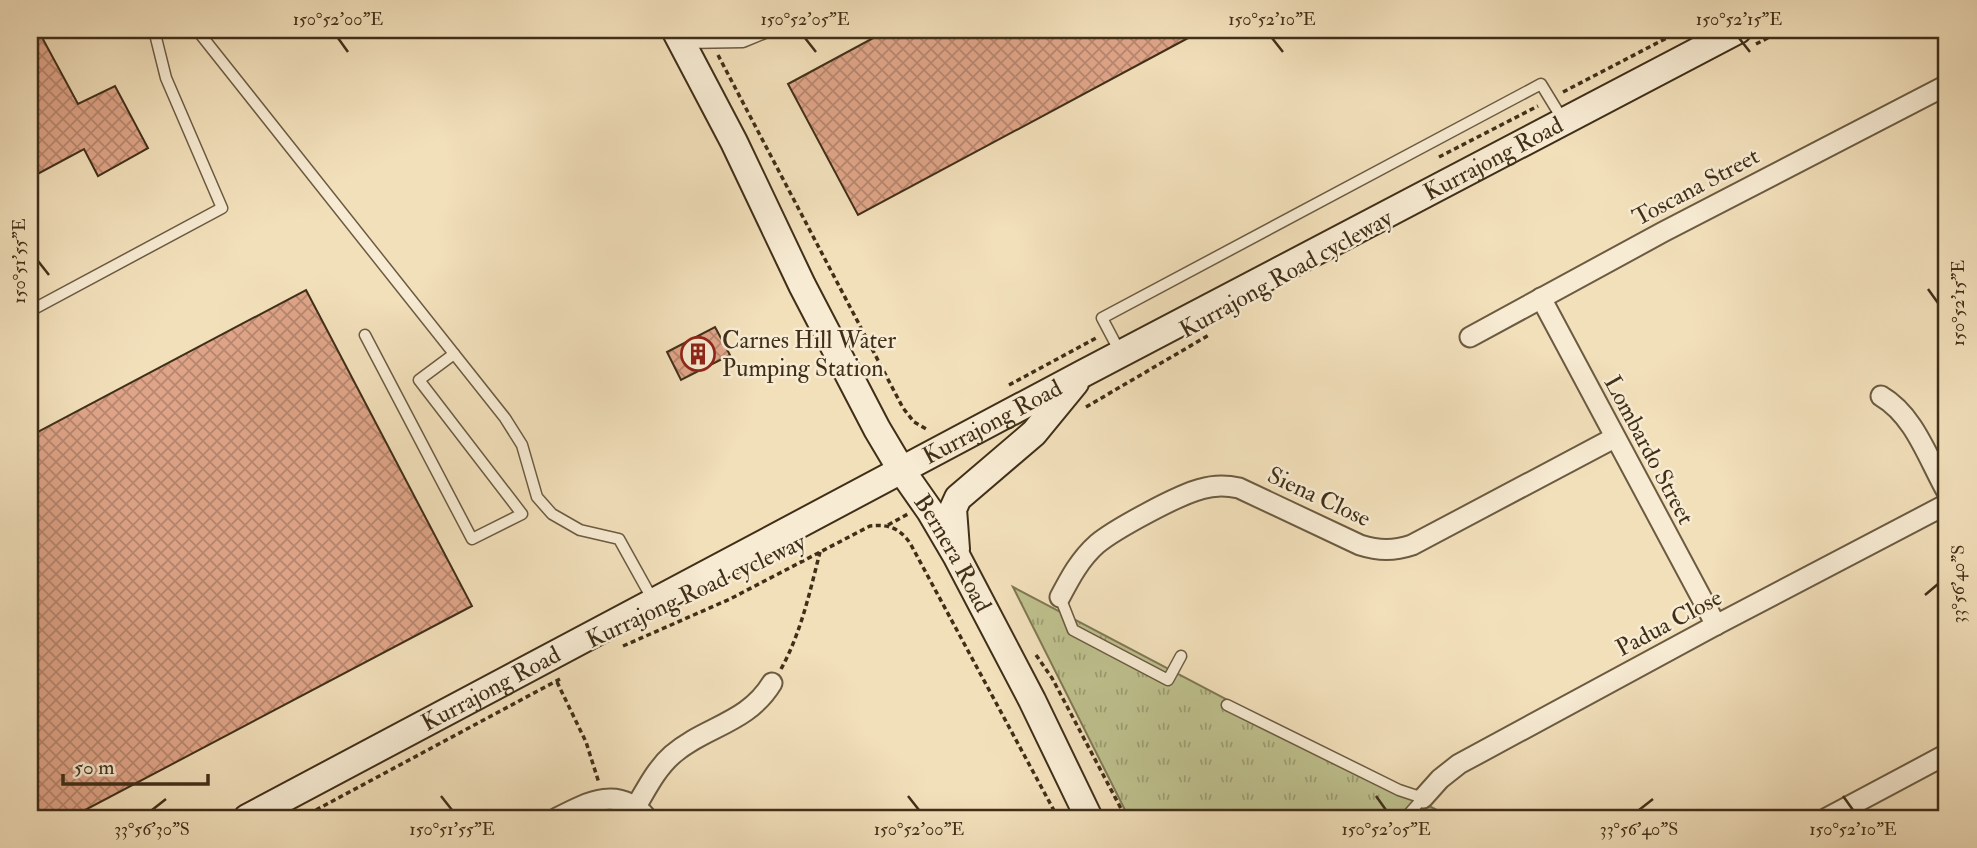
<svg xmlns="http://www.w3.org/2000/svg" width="1977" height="848" viewBox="0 0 1977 848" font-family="'IM FELL Double Pica',serif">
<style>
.grass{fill:url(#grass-tufts);stroke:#7f7853;stroke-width:2}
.building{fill:url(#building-cross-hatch);stroke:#402f18;stroke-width:2}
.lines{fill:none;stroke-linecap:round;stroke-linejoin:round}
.lane-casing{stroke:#6c5b41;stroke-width:13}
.street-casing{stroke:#6c5b41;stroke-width:23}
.secondary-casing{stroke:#402f18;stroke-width:30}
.path{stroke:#402f18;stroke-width:3.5;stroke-dasharray:5 3.5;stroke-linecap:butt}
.lane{stroke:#f7ebd3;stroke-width:10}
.street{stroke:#f7ebd3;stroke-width:19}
.secondary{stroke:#f7ebd3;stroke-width:26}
.ticks{fill:none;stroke:#402f18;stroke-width:2.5}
.labels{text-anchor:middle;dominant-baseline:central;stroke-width:5;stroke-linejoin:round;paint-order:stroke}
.street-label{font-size:24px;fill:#402f18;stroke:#f7ebd3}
.poi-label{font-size:24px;fill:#402f18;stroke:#f7ebd3;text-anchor:start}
.neatline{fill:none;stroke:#402f18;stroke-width:2.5}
.ticks-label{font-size:18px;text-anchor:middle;fill:#402f18}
</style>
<defs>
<pattern id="grass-tufts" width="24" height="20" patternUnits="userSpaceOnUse" patternTransform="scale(1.75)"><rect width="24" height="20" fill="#bec18e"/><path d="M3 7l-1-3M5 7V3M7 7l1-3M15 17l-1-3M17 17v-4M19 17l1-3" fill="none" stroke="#9c9d73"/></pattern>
<pattern id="building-cross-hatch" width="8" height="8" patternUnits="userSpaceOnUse" patternTransform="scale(1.75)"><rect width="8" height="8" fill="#e0a589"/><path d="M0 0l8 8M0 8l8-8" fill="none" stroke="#b7876f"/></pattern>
</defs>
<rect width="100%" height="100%" fill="#f2e0bb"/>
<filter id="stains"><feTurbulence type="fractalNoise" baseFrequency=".00286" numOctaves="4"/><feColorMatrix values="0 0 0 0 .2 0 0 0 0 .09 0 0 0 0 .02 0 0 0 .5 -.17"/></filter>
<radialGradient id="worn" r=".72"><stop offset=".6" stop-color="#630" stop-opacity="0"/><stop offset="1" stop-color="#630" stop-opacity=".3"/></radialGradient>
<polygon class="grass" points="1013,587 1452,818 1129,818"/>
<g class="building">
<polygon points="30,30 38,30 78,104 115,86 148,148 98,176 84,149 30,178"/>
<polygon points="888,30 1203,30 858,215 788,84"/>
<polygon points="306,290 472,606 70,818 30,818 30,436"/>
<polygon points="715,327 730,355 681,380 667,352"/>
</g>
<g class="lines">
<g class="lane-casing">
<g id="lane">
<polyline points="197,30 505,418 522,445 537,497 552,514 580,530 619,539 654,602"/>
<polyline points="684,43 743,42 772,30"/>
<polyline points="30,311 222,208 166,78 154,30"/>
<polyline points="365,335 472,539 522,514 419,380 454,354"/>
<polyline points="1121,354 1102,318 1541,84 1563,120"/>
<polyline points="1060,597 1073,630 1168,680 1181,656"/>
<polyline points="1227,705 1399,790 1423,798 1405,818"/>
</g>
</g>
<g class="street-casing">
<g id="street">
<polyline points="1541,298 1716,625"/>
<polyline points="1470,337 1663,232 1947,85"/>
<path d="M 1881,396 C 1915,416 1928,459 1947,492"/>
<path d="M 1060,597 C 1070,578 1080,559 1097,544 C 1115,529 1178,495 1201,489 C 1214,485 1226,485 1239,488 L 1360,545 C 1379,551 1394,551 1412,545 L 1614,438"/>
<polyline points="1423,798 1440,779 1459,764 1716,625 1947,504"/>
<path d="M 635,808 C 646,790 656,769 672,755 C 705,726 747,724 772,683"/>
<path d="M 557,818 C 588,802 619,785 647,818"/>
<polyline points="1827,818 1947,754"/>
</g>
</g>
<g class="secondary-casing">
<g id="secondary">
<path id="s1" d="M 675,30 L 734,142 L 802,285 L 877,429 L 902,471 L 930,511 L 957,557 L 1032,700 L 1089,818"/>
<polyline points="956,549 953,509 958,498 1034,433 1075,383"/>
<path id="s2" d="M 247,818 L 1084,373 L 1738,30"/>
</g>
</g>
<g class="path">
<polyline points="1756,44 1783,30"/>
<polyline points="718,55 903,408 914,422 928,430"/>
<polyline points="1563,92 1682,30"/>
<polyline points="1439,157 1538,106"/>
<polyline points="1009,385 1098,337"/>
<polyline points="1086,407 1209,335"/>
<polyline points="888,525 908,514"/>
<path d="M 623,646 L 730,599 L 870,526 C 889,524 899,528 910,543 L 1058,818"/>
<polyline points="1036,655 1052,678 1126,818"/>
<path d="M 781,669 C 801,633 810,591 820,552"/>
<polyline points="557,682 586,742 599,783"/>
<polyline points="301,818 560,679"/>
</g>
<use href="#lane" class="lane"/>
<use href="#street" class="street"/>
<use href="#secondary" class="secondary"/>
</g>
<path class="ticks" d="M 338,38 L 348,52M 805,38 L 816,52M 1272,38 L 1283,52M 1739,38 L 1750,52M 38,261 L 49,275M 1928,289 L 1938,303M 1925,595 L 1938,584M 441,796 L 452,810M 908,796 L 919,810M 1376,796 L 1386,810M 1843,796 L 1853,810M 152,810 L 166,799M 1639,810 L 1653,799"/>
<defs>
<g id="building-ring" transform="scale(1.75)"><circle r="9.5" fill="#f7ebd3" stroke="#8f2418" stroke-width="1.5"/><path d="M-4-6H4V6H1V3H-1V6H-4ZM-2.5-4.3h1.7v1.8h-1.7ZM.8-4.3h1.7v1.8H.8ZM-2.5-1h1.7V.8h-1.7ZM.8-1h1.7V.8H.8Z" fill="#8f2418"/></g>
</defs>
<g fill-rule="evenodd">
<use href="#building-ring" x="698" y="354"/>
</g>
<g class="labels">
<g class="street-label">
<text stroke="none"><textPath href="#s2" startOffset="1410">Kurrajong Road</textPath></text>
<text transform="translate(1696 187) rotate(-28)">Toscana Street</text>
<text transform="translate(1286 274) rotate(-29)">Kurrajong Road cycleway</text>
<text stroke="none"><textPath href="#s2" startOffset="844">Kurrajong Road</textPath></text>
<text transform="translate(1649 450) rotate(62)">Lombardo Street</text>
<text transform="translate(1319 497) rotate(25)">Siena Close</text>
<text stroke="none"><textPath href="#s1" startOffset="593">Bernera Road</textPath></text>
<text transform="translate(696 591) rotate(-25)">Kurrajong Road cycleway</text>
<text transform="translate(1669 623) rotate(-28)">Padua Close</text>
<text stroke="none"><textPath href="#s2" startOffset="276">Kurrajong Road</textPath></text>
</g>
<g class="poi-label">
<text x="722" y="340">Carnes Hill Water<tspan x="722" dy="28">Pumping Station</tspan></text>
</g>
</g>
<rect width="1977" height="848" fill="none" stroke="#f2e0bb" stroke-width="77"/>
<path d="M63 774v10h145v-10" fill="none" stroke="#402f18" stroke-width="3.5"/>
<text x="74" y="774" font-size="21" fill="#402f18" stroke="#f7ebd3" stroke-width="5" paint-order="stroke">50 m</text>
<rect x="38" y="38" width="1900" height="772" class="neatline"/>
<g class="ticks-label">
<text x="338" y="25">150°52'00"E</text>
<text x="805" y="25">150°52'05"E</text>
<text x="1272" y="25">150°52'10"E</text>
<text x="1739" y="25">150°52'15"E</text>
<text transform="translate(19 261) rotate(-90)" y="6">150°51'55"E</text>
<text transform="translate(1958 303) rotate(-90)" y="6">150°52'15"E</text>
<text transform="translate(1958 584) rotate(-90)" y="6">33°56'40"S</text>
<text x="152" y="835">33°56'30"S</text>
<text x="452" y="835">150°51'55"E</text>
<text x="919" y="835">150°52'00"E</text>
<text x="1386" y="835">150°52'05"E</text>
<text x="1639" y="835">33°56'40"S</text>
<text x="1853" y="835">150°52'10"E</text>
</g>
<rect width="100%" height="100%" filter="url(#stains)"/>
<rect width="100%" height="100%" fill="url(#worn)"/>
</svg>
